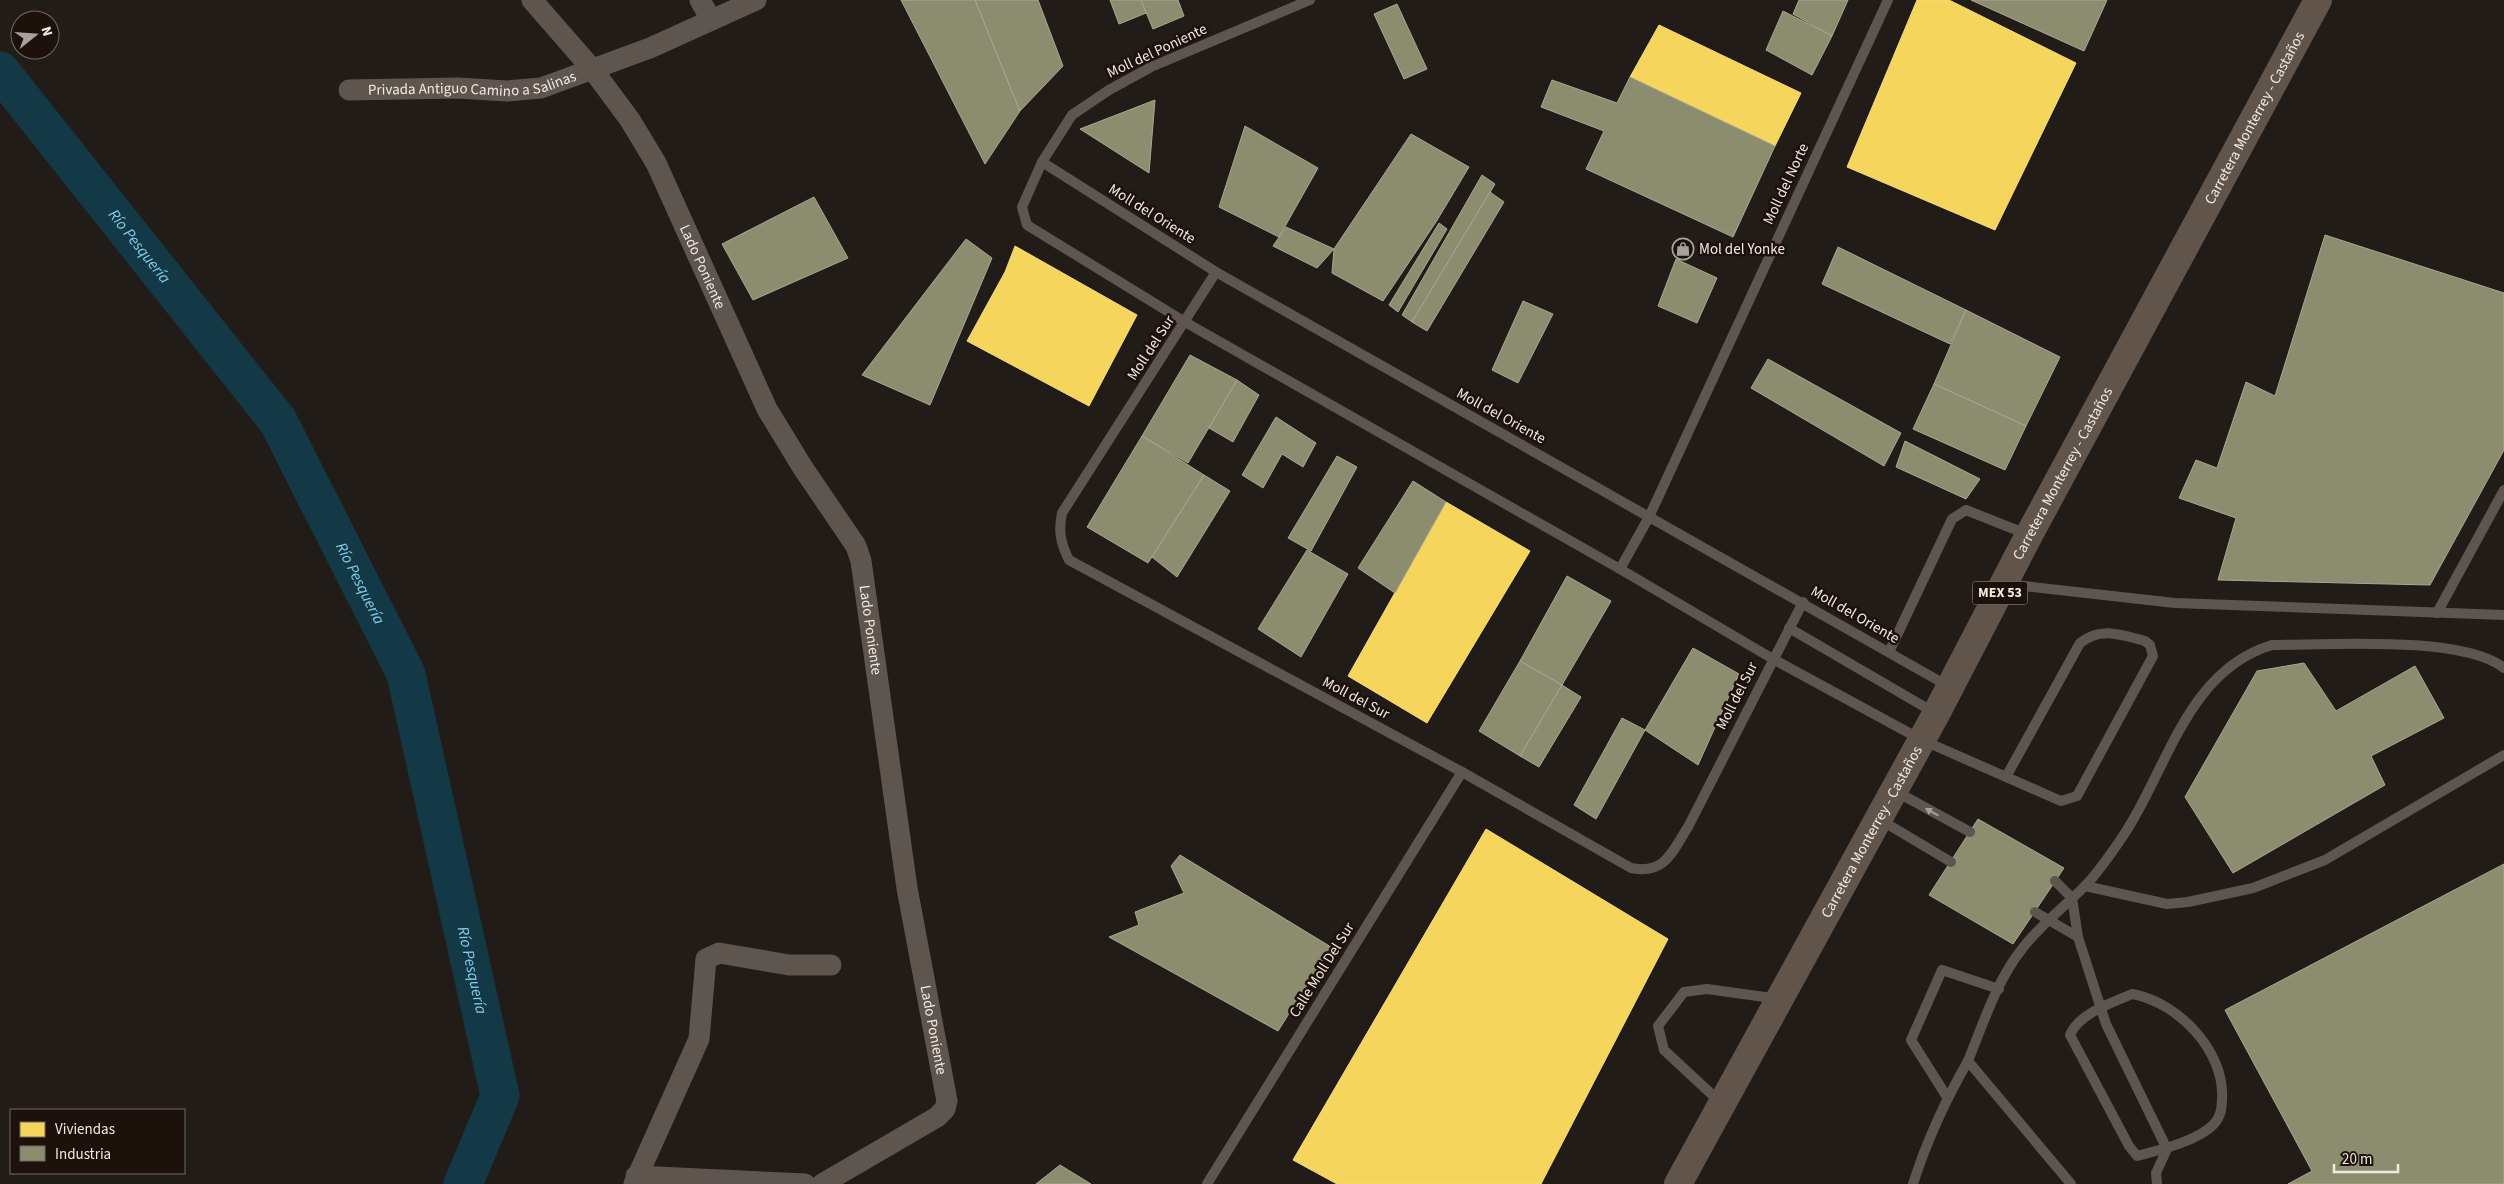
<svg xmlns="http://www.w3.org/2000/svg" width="2504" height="1184" viewBox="0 0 2504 1184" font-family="'Source Sans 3',sans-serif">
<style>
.homes{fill:#f6d55c;stroke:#f4db85}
.industry{fill:#8c8c6e;stroke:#aaa891}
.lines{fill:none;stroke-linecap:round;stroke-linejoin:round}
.river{stroke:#133846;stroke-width:39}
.lane{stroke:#5e554e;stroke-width:10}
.street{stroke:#5e554e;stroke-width:21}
.primary{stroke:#60544b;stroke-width:28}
.oneway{fill:#a89f99}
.labels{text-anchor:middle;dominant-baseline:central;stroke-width:5;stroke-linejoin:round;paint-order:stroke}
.shield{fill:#1d120b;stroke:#b1a8a3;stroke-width:1}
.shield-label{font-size:14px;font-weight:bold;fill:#f1e9e4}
.street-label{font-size:15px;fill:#f1e9e4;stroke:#1d120b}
.poi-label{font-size:15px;fill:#f1e9e4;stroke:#1d120b;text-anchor:start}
.water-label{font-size:16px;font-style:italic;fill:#86cdec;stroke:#1d120b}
</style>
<rect width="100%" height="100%" fill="#221c18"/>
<g class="homes">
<polygon points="1917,0 1949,0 2076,63 1995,230 1847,167"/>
<polygon points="1659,25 1801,93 1775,146 1630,77"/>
<polygon points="1015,246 1137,315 1089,406 967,341 1005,272"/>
<polygon points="1446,502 1530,551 1427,723 1348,676"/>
<polygon points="1486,829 1668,939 1541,1184 1337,1184 1293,1160"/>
</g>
<g class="industry">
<polygon points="901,0 975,0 1020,111 985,164"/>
<polygon points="975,0 1038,0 1063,66 1020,111"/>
<polygon points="1110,0 1141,0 1146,13 1119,24"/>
<polygon points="1141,0 1178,0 1184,16 1153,29"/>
<polygon points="1799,0 1848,0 1832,36 1793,14"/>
<polygon points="1971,0 2107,0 2084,51"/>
<polygon points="1397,4 1427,69 1404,79 1374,14"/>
<polygon points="1783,11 1832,36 1812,75 1766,50"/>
<polygon points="1630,77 1775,146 1733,237 1586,169 1604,131 1541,107 1552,80 1617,103"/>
<polygon points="1155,100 1149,173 1080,129"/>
<polygon points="1245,126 1318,168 1279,237 1219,207"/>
<polygon points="1411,134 1469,167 1436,222 1383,301 1332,273 1334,249"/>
<polygon points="1482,175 1495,184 1412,322 1402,315"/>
<polygon points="1490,192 1504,202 1427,331 1412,322"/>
<polygon points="814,197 848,258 753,300 722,244"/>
<polygon points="1439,223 1447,229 1398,312 1389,305"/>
<polygon points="1286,227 1334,249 1317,268 1273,246"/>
<polygon points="2325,235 2504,293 2504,450 2430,585 2218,580 2236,518 2179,498 2196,460 2217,468 2246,382 2275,396"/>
<polygon points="966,239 992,258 930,405 862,375"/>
<polygon points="1838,247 1966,310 1950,344 1822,284"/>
<polygon points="1676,259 1717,278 1697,323 1658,306"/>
<polygon points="1523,301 1553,314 1518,383 1492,370"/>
<polygon points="1966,310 2060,357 2026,426 1934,384"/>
<polygon points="1190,355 1237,380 1188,463 1142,436"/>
<polygon points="1768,359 1901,433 1884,466 1751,388"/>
<polygon points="1237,380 1259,395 1233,442 1209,428"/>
<polygon points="1934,384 2026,426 2005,470 1913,429"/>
<polygon points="1276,417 1316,443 1303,467 1282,454 1263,488 1242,475"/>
<polygon points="1142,436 1204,475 1148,563 1087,527"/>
<polygon points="1905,441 1980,479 1966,499 1896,467"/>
<polygon points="1337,456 1357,467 1311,551 1288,538"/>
<polygon points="1204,475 1230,491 1177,577 1152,557"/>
<polygon points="1413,481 1446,502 1395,593 1358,568"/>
<polygon points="1307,550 1348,574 1301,657 1258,629"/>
<polygon points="1567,576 1611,601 1562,685 1520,661"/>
<polygon points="1693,648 1739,674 1698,765 1645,730"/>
<polygon points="1520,661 1562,685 1520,756 1479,731"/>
<polygon points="2304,663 2336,711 2415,666 2444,718 2371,756 2385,785 2233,873 2185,797 2257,671"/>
<polygon points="1562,685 1581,697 1539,767 1520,756"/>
<polygon points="1622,718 1645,730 1596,819 1574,805"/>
<polygon points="1978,819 2064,868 2013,944 1929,895"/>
<polygon points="1180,855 1331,947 1278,1031 1109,937 1139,925 1135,912 1184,893 1171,866"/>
<polygon points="2504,864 2504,1184 2288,1184 2312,1171 2225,1010"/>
<polygon points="1060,1165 1091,1184 1036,1184"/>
</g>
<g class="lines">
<path class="river" id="s1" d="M 0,71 L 278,421 L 406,674 L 500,1096 L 463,1184"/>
<g class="lane">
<path d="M 1310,0 L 1151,67 L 1109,90 L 1072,115 L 1042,162 L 1022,207 L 1027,225 L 1185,322 L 1620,569 L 1773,659 L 1922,740 L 2054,798 L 2061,801 L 2077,796 L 2153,656 L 2150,645 L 2145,641 C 2122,635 2101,626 2080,643 L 2006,777"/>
<polyline points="1042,162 1216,272 1948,686"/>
<path d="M 1216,272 L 1062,513 C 1058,532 1061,544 1069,560 L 1462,772 L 1631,868 C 1665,875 1672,852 1688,827 L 1803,602"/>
<polyline points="1620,569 1649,517 1888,0"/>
<polyline points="2006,584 2175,603 2504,615"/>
<polyline points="2437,613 2504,490"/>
<polyline points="1789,628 1935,713"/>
<polyline points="1889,652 1952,519 1966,510 2029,535"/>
<polyline points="1895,791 1970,832"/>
<polyline points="1879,819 1951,862"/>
<polyline points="2055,881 2072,898 2078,937 2106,1024 2167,1149 2156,1173 2157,1184"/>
<polyline points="2085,886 2167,904 2188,902 2253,888 2325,860 2504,755"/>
<polyline points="2035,912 2078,937"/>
<path d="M 2132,994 C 2178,1002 2225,1051 2222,1099 C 2222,1108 2221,1116 2214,1124 C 2198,1141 2160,1150 2137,1156 L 2129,1146 L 2070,1035 C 2079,1013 2112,1003 2132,994 Z"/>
<polyline points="1947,1097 1911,1040 1942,970 1999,989"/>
<polyline points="1721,1103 1664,1050 1658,1026 1684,992 1707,989 1779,999"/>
<polyline points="1207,1184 1462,772"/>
<path d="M 1913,1184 C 1927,1140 1945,1101 1968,1061"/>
<path d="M 2071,1184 L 1968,1061 C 1983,1024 1997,980 2022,949 C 2040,925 2063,908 2084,887 C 2099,872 2113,851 2125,833 C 2168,767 2188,670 2272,645 C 2328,645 2462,635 2504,668"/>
</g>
<g class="street">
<path id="s2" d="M 532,0 L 593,70 L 630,120 L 656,163 L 767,409 L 803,468 L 856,546 L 861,561 L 907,888 L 947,1101 L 945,1109 L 937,1117 L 822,1184"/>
<polyline points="700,0 711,20"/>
<path id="s3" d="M 349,90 L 458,88 L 507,91 L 541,88 L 650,48 L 756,0"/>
<polyline points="636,1176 805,1184"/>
<polyline points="634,1184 699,1039 706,959 719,953 789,965 831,965"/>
</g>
<path class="primary" id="s4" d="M 1678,1184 L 1936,714 L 2029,535 L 2318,0"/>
</g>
<defs><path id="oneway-solid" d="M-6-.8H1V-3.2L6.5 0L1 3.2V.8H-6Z" transform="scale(1.25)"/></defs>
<use class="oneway" href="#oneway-solid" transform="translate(1932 812) rotate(-151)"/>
<defs>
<g id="shop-ring" transform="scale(1.125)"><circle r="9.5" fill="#1d120b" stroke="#a9a19d" stroke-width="1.5"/><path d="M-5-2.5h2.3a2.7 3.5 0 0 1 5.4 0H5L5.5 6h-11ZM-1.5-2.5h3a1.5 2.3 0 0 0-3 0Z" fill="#a9a19d"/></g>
</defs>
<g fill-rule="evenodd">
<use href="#shop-ring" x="1683" y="249"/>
</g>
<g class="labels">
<rect class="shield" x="1972.5" y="581.5" width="55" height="23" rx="4"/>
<g class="shield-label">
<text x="2000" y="593">MEX 53</text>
</g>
<g class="street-label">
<text transform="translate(1157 51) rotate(-25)">Moll del Poniente</text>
<text stroke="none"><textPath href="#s3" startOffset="124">Privada Antiguo Camino a Salinas</textPath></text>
<text stroke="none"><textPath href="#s4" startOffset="1212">Carretera Monterrey - Castaños</textPath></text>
<text transform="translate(1786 184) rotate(-65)">Moll del Norte</text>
<text transform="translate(1152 214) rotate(32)">Moll del Oriente</text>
<text stroke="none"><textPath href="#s2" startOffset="319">Lado Poniente</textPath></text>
<text transform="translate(1151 348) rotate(-57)">Moll del Sur</text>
<text transform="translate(1501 416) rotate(29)">Moll del Oriente</text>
<text stroke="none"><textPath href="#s4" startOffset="808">Carretera Monterrey - Castaños</textPath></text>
<text transform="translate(1855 615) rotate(30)">Moll del Oriente</text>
<text stroke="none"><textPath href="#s2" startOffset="724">Lado Poniente</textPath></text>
<text transform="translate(1737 696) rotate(-63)">Moll del Sur</text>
<text transform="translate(1356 698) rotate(28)">Moll del Sur</text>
<text stroke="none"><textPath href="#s4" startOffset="402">Carretera Monterrey - Castaños</textPath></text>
<text transform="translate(1322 970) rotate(-58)">Calle Moll Del Sur</text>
<text stroke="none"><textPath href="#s2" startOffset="1129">Lado Poniente</textPath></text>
</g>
<g class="poi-label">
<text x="1699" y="249">Mol del Yonke</text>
</g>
<g class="water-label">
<text stroke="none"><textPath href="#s1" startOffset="224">Río Pesquería</textPath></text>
<text stroke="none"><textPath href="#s1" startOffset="629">Río Pesquería</textPath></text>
<text stroke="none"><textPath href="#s1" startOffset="1034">Río Pesquería</textPath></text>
</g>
</g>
<rect x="10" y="1109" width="175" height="65" fill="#1d120b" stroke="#726862"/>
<rect x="20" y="1122" width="25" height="15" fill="#f6d55c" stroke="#726862"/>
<text x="55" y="1134" font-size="15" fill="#f1e9e4">Viviendas</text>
<rect x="20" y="1146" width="25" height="15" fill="#8c8c6e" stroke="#726862"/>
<text x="55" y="1159" font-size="15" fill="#f1e9e4">Industria</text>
<g transform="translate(35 35) rotate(73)"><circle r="24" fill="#1d120b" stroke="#726862"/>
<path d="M0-4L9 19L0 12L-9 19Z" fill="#a9a19d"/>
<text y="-8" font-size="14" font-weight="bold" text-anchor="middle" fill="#f1e9e4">N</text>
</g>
<path d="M2334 1164v8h64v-8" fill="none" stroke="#f1e9e4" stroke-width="2.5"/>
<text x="2342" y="1164" font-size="15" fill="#f1e9e4" stroke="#1d120b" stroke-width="4" paint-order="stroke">20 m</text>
</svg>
